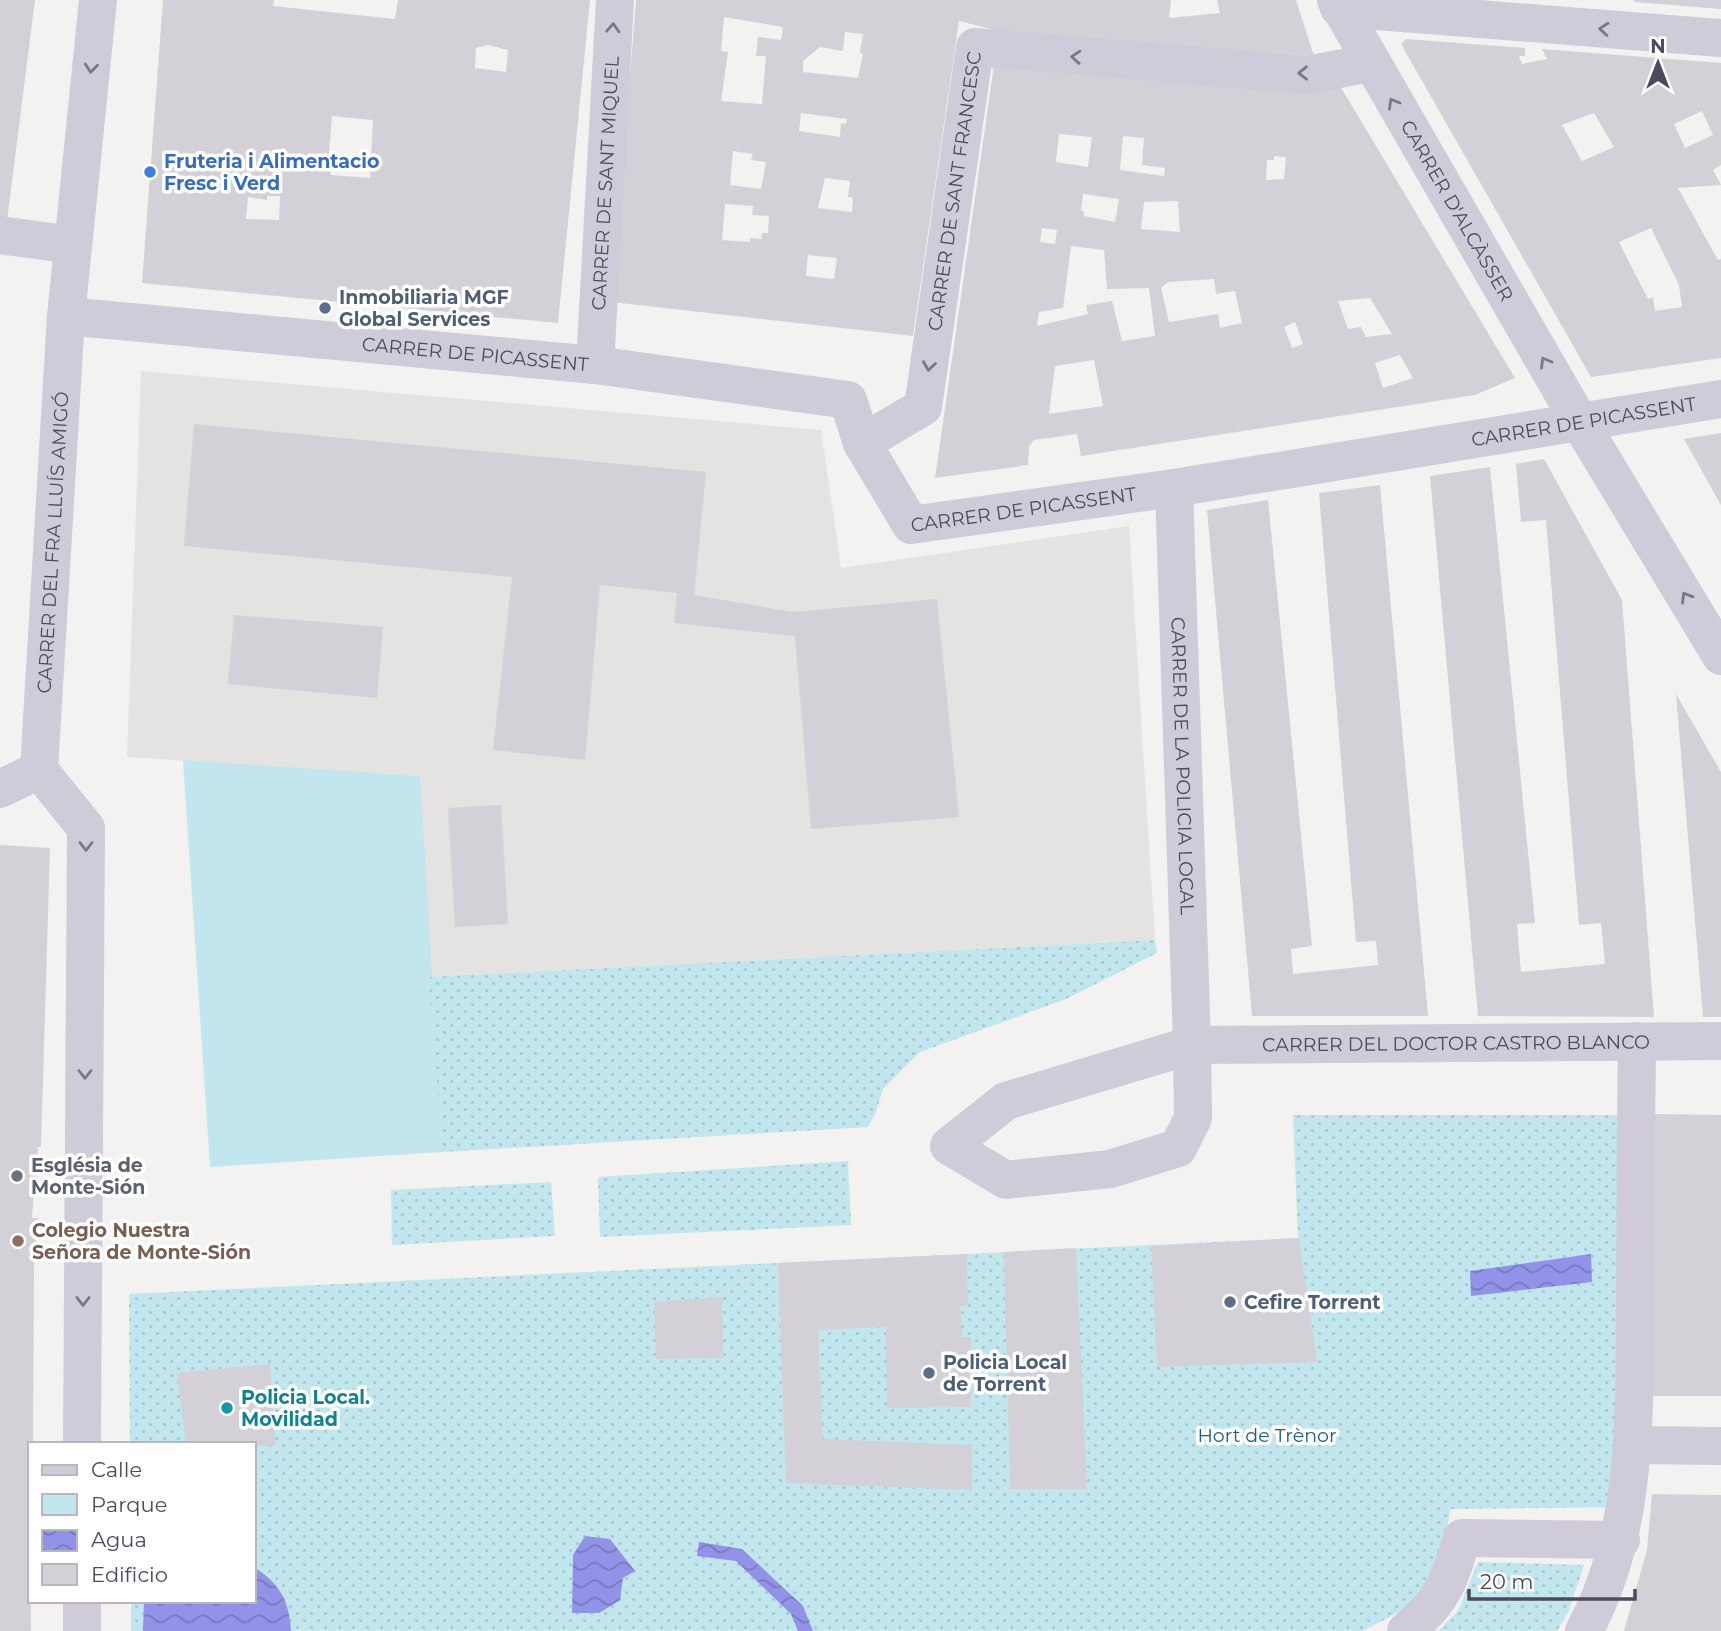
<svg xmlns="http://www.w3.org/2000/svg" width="1721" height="1631" viewBox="0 0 1721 1631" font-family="Montserrat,sans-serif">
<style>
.education{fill:#e4e3e2}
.green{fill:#c2e6ed}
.garden{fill:url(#garden-dots)}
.water{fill:url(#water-waves)}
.building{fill:#d4d0d8;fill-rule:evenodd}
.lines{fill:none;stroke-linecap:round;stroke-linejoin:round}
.pedestrian{stroke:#cfcbd9;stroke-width:38}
.minor{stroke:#cfcbd9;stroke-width:38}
.oneway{stroke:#7b7688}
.shop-dot{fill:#3f7fe0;stroke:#fff;stroke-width:2.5}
.service-dot{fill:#5c6f8a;stroke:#fff;stroke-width:2.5}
.worship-dot{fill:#6b7280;stroke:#fff;stroke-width:2.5}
.education-dot{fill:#8d6e63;stroke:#fff;stroke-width:2.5}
.culture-dot{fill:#0f9aa8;stroke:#fff;stroke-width:2.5}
.labels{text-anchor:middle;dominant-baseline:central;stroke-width:7;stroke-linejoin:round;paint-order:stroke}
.shop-label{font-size:19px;font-weight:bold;fill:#366cbe;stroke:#fff;text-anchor:start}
.street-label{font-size:19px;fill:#4e495d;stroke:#fff}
.service-label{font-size:19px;font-weight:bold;fill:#4e5e75;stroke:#fff;text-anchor:start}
.worship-label{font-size:19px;font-weight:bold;fill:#5b616d;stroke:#fff;text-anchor:start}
.education-label{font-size:19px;font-weight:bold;fill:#785e54;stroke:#fff;text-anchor:start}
.culture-label{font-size:19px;font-weight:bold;fill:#0d838f;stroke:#fff;text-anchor:start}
.park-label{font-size:19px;fill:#1c617c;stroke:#fff}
</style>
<defs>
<pattern id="garden-dots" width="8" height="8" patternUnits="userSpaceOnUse" patternTransform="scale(1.75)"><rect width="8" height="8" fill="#c2e6ed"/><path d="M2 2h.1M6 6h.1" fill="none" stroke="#a8c7ce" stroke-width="1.8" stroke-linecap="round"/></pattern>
<pattern id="water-waves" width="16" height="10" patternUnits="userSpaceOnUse" patternTransform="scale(1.75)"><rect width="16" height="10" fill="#9292e8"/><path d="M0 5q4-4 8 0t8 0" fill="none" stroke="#7979bf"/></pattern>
</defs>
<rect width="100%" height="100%" fill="#f3f2f1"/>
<polygon class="education" points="141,371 821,430 841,568 1129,526 1155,940 429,977 420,776 127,757"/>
<polygon class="green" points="183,760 420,776 443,1152 210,1167"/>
<g class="garden">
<polygon points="1155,940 1157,953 1066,999 920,1052 883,1089 876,1112 868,1127 443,1152 429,977"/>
<path d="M 1293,1115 L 1628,1115 L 1626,1507 L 1450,1509 C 1446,1545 1436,1580 1407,1606 C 1394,1616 1378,1622 1364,1631 L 131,1631 L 131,1601 L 254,1601 L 254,1444 L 130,1444 L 129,1294 L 1298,1238 Z"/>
<polygon points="848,1161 851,1225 600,1237 598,1177"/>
<polygon points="551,1182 555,1236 392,1245 391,1190"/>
<polygon points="1478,1562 1584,1565 1568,1613 1557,1631 1438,1631 1458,1611"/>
</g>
<g class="water">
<polygon points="1591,1254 1592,1282 1471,1296 1470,1271"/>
<polygon points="585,1536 610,1539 635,1571 623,1578 620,1600 599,1613 572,1613 573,1555"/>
<polygon points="699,1542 742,1549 803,1606 813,1631 798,1631 791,1614 736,1561 697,1556"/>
<path d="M 254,1567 C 280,1584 289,1600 291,1631 L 143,1631 L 144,1601 L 254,1601 Z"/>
</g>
<g class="building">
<polygon points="0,0 35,0 7,221 0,220"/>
<path d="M 163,0 L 274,0 L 273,6 L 395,19 L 398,0 L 590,0 L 558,323 L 142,283 ZM 488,45 L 508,50 L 506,72 L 475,68 L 476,48 ZM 332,116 L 373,120 L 370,178 L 331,175 L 328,165 ZM 267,196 L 280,196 L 279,220 L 246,219 L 248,197 L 267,200 Z"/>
<path d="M 636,0 L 1171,0 L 1169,18 L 1220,13 L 1217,0 L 1296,0 L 1314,56 L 1023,37 L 959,21 L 913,336 L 612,302 ZM 724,17 L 783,27 L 781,40 L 758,37 L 756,56 L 766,56 L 762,104 L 721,101 L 728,52 L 721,51 ZM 845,32 L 863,34 L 860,53 L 863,54 L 858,78 L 803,72 L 803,61 L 820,47 L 843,51 ZM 801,113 L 847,119 L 846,124 L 841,123 L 840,137 L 799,131 ZM 733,151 L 753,154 L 751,160 L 766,162 L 761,189 L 730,185 ZM 825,178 L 850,181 L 848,197 L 853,198 L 852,212 L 818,208 ZM 725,204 L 753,206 L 752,215 L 769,216 L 768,233 L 762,233 L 761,239 L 750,238 L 750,242 L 722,240 ZM 808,255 L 837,258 L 834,279 L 806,276 Z"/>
<polygon points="1634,0 1721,0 1721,9 1634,2"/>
<path d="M 1406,39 L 1525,48 L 1525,56 L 1519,56 L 1522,64 L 1547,59 L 1542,49 L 1721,63 L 1721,165 L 1713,170 L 1721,185 L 1678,188 L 1718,260 L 1721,259 L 1721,358 L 1591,377 L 1401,44 ZM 1702,111 L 1713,135 L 1685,148 L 1674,124 ZM 1594,113 L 1614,147 L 1582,161 L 1562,125 ZM 1651,228 L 1679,285 L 1682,307 L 1655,311 L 1653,297 L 1648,299 L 1619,242 Z"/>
<path d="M 994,65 L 1340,86 L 1515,378 L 1475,395 L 1081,456 L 1077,434 L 1034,440 L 1029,447 L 1028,465 L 935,478 ZM 1059,134 L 1092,137 L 1088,167 L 1056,162 ZM 1123,136 L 1144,138 L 1142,165 L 1165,168 L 1164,176 L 1120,170 ZM 1274,156 L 1286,157 L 1284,179 L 1266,180 L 1267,160 L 1274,160 ZM 1083,194 L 1119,199 L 1115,222 L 1084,216 L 1084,211 L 1081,211 ZM 1178,201 L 1180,232 L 1141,229 L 1144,202 ZM 1042,228 L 1057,230 L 1055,244 L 1040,242 ZM 1071,246 L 1104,250 L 1107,289 L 1149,288 L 1155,336 L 1122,341 L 1112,301 L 1086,305 L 1088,314 L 1037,326 L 1039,312 L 1063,308 ZM 1214,279 L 1216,294 L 1235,291 L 1242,323 L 1220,328 L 1218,314 L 1169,322 L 1161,288 L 1168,282 ZM 1370,298 L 1392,334 L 1366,337 L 1361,327 L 1348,329 L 1338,301 ZM 1295,322 L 1303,344 L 1292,348 L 1284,327 ZM 1400,355 L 1413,378 L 1383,388 L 1375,363 ZM 1094,360 L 1103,406 L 1049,414 L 1055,366 Z"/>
<polygon points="194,424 706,472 694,595 793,612 937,599 959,817 811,829 795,636 674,623 677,593 600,585 585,760 493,750 512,577 184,546"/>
<polygon points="1721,433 1721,505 1684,439"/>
<polygon points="1544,459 1622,600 1654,1017 1478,1016 1430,476 1490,467 1535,923 1517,924 1521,972 1605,964 1601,923 1579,925 1546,520 1521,522 1516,464"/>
<polygon points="1380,485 1428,1016 1252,1016 1207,510 1268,500 1312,946 1291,949 1293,974 1378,965 1376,941 1356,942 1319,493"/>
<polygon points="234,615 383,627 377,698 228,684"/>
<polygon points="1676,694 1721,772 1721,1017 1703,1017"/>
<polygon points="501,805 508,924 455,927 448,808"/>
<polygon points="0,845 50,848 41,1147 38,1147 37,1190 34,1190 32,1218 38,1218 34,1265 33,1444 30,1444 31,1631 0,1631"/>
<polygon points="1655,1114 1721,1115 1721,1396 1652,1396"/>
<polygon points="1299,1238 1317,1362 1157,1367 1151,1246"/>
<polygon points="1076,1248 1087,1489 1010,1489 1004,1252"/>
<polygon points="967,1254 968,1305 960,1306 962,1337 971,1337 971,1407 887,1408 886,1327 818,1330 823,1439 972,1445 972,1490 786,1483 778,1263"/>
<polygon points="722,1297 723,1358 656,1359 654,1302"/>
<polygon points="270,1364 275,1446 186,1444 177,1373"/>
<polygon points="1652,1494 1721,1495 1721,1631 1624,1631 1647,1550"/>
</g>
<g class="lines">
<g class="pedestrian">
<polyline points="0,235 73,245"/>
<path id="s1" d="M 1192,1045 L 1721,1041"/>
<polyline points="1632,1445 1721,1446"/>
<path d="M 1406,1631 C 1443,1601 1449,1582 1462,1538 L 1621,1540"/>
<path d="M 1584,1631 C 1640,1528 1634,1409 1635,1295 C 1635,1210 1636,1126 1637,1041"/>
</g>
<g class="minor">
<path id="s2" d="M 1336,0 L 1579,421 L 1721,656"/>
<polyline points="1339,8 1721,38"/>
<path id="s3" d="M 66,316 L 595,365 L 848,400 L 862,443 L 911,525 L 1174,488 L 1721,399"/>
<path id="s4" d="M 595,365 L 615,0"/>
<path id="s5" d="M 862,443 L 923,407 L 975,47 L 1307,75 L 1370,63"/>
<path id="s6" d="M 1174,488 L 1192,1045 L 1006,1101 L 949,1146 L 1006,1180 L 1110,1169 L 1178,1148 L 1193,1118 L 1192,1045"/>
<path id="s7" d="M 39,770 L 66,316 L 98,0"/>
<polyline points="39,770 86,828 82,1444"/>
<polyline points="0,789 39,770"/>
<polyline points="82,1631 82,1601"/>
</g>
</g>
<defs><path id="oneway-chevron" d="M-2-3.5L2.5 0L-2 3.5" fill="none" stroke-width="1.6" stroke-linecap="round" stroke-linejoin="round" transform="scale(1.75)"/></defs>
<g class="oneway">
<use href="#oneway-chevron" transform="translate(613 28) rotate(-87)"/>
<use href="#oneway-chevron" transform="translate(1604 29) rotate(-175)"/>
<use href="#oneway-chevron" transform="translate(1076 57) rotate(-176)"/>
<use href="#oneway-chevron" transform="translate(91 68) rotate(96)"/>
<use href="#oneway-chevron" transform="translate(1303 73) rotate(179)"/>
<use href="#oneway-chevron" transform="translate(1393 103) rotate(-120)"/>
<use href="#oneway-chevron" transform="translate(1545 362) rotate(-120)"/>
<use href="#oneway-chevron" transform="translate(929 366) rotate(98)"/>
<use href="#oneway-chevron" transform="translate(1686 597) rotate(-121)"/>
<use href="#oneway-chevron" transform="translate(86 846) rotate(90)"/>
<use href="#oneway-chevron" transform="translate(85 1074) rotate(90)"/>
<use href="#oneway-chevron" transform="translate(83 1301) rotate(90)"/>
</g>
<circle class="shop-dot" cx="150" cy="172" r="7"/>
<g class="service-dot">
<circle cx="325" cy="308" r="7"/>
<circle cx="1230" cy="1302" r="7"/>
<circle cx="929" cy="1373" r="7"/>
</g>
<circle class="worship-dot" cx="17" cy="1176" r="7"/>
<circle class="education-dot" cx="18" cy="1241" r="7"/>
<circle class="culture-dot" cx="227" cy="1408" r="7"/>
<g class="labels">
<g class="shop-label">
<text x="164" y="161">Fruteria i Alimentacio<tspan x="164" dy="22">Fresc i Verd</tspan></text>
</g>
<g class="street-label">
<text stroke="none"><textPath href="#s4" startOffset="182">CARRER DE SANT MIQUEL</textPath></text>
<text stroke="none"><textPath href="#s5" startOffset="289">CARRER DE SANT FRANCESC</textPath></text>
<text stroke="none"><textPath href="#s2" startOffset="243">CARRER D'ALCÀSSER</textPath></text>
<text stroke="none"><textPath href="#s3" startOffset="411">CARRER DE PICASSENT</textPath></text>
<text stroke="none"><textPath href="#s3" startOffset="1608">CARRER DE PICASSENT</textPath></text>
<text stroke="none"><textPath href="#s3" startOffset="1041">CARRER DE PICASSENT</textPath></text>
<text stroke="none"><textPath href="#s7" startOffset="228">CARRER DEL FRA LLUÍS AMIGÓ</textPath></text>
<text stroke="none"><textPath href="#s6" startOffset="278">CARRER DE LA POLICIA LOCAL</textPath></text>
<text stroke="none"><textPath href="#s1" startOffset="264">CARRER DEL DOCTOR CASTRO BLANCO</textPath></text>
</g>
<g class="service-label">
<text x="339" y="297">Inmobiliaria MGF<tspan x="339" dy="22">Global Services</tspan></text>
<text x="1244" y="1302">Cefire Torrent</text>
<text x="943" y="1362">Policia Local<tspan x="943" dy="22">de Torrent</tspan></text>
</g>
<g class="worship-label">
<text x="31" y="1165">Església de<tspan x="31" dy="22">Monte-Sión</tspan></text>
</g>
<g class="education-label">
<text x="32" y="1230">Colegio Nuestra<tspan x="32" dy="22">Señora de Monte-Sión</tspan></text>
</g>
<g class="culture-label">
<text x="241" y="1397">Policia Local.<tspan x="241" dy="22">Movilidad</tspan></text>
</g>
<g class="park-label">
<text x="1267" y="1435">Hort de Trènor</text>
</g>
</g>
<rect x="28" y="1442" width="228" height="161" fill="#ffffff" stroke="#b8b6be" stroke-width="2"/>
<rect x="42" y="1465" width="35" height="10" fill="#cfcbd9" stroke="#b8b6be" stroke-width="2"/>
<text x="91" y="1477" font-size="21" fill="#4e495d">Calle</text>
<rect x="42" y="1494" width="35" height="21" fill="#c2e6ed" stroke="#b8b6be" stroke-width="2"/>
<text x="91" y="1512" font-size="21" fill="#4e495d">Parque</text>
<rect x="42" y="1530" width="35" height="21" fill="url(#water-waves)" stroke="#b8b6be" stroke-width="2"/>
<text x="91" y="1547" font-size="21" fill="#4e495d">Agua</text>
<rect x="42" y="1564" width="35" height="21" fill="#d4d0d8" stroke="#b8b6be" stroke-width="2"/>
<text x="91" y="1582" font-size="21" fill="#4e495d">Edificio</text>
<g transform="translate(1658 63)" stroke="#ffffff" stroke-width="5" paint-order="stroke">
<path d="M0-5L12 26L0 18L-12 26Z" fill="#4e495d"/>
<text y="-10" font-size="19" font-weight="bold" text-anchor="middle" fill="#4e495d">N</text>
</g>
<path d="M1469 1589v10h166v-10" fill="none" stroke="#4e495d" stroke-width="3.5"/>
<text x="1480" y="1589" font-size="21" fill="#4e495d" stroke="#ffffff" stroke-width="5" paint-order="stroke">20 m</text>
</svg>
